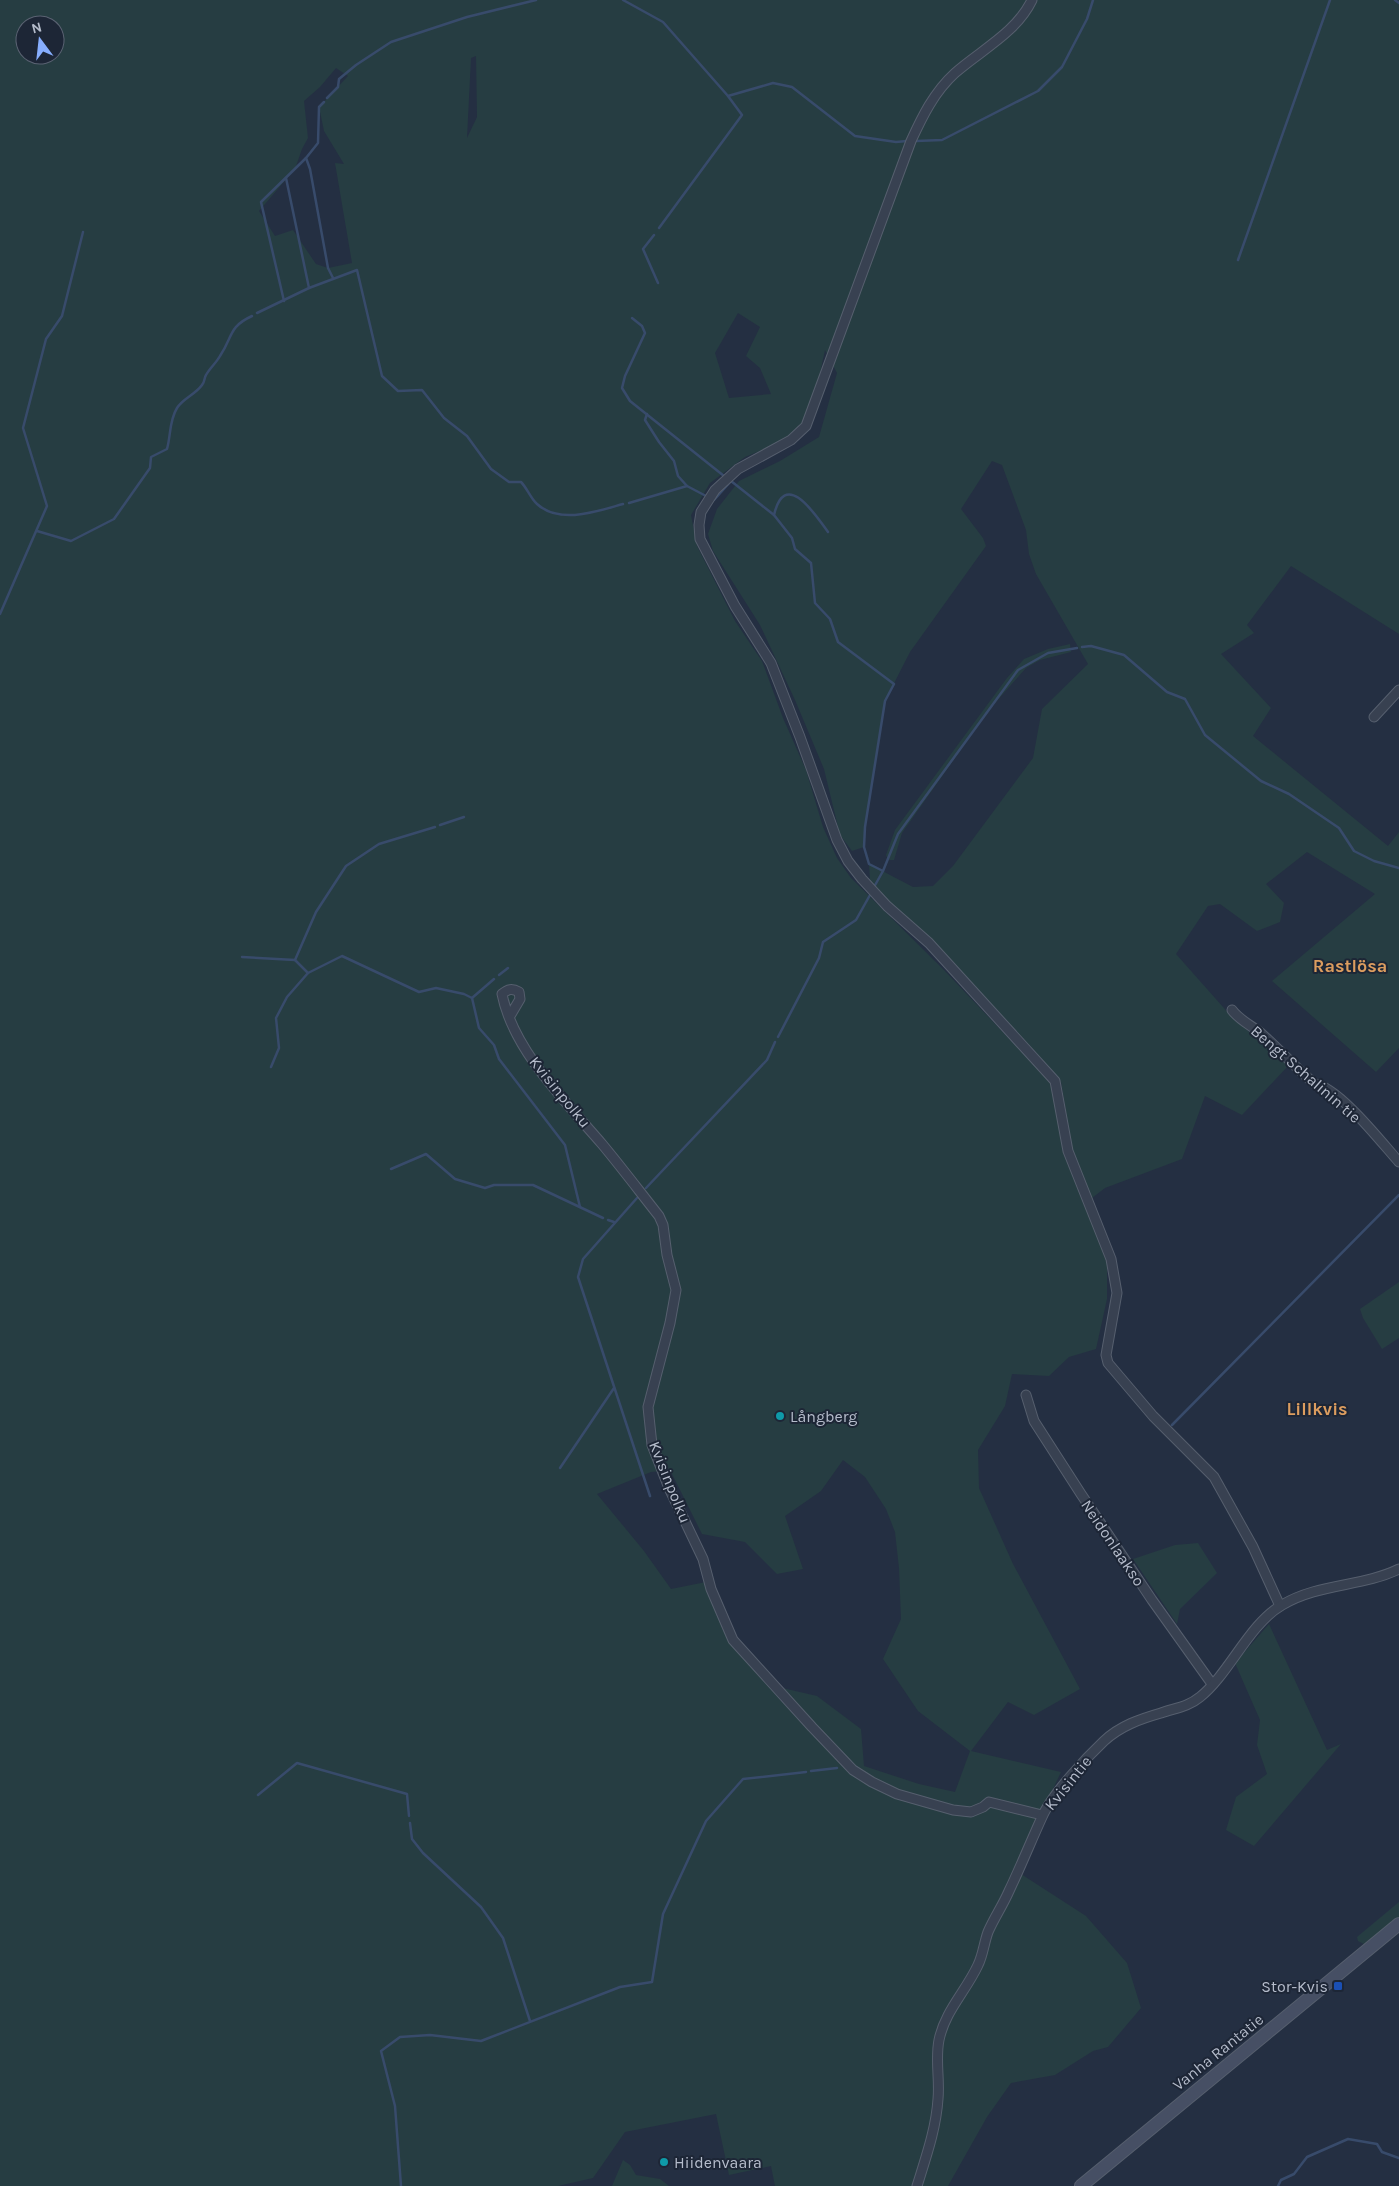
<svg xmlns="http://www.w3.org/2000/svg" width="1399" height="2186" viewBox="0 0 1399 2186" font-family="Karla,sans-serif">
<style>
.green{fill:#263d42;fill-rule:evenodd}
.lines{fill:none;stroke-linecap:round;stroke-linejoin:round}
.stream{stroke:#384b6b;stroke-width:2.5}
.street-casing{stroke:#565f6e;stroke-width:11}
.secondary-casing{stroke:#565f6e;stroke-width:14}
.street{stroke:#384151;stroke-width:9}
.secondary{stroke:#464f64;stroke-width:12}
.culture-dot{fill:#0f9aa8;stroke:#1d2636;stroke-width:2}
.transit-dot{fill:#1a4fb4;stroke:#1d2636;stroke-width:2}
.labels{text-anchor:middle;dominant-baseline:central;stroke-width:4;stroke-linejoin:round;paint-order:stroke}
.street-label{font-size:16px;fill:#b5bccb;stroke:#1d2636}
.poi-label{font-size:16px;fill:#b5bccb;stroke:#1d2636;text-anchor:start}
.neighbourhood-label{font-size:18px;font-weight:bold;fill:#dc9d5f;stroke:#1d2636}
</style>
<rect width="100%" height="100%" fill="#242f42"/>
<g class="green">
<path d="M 0,0 L 1399,0 L 1399,634 L 1291,566 L 1247,625 L 1254,633 L 1221,654 L 1271,708 L 1253,736 L 1388,846 L 1399,832 L 1399,1048 L 1376,1072 L 1272,981 L 1375,894 L 1307,852 L 1266,884 L 1284,903 L 1280,922 L 1257,931 L 1220,904 L 1208,906 L 1176,954 L 1231,1016 L 1288,1066 L 1242,1115 L 1205,1096 L 1182,1159 L 1105,1188 L 1092,1198 L 1072,1148 L 1061,1082 L 1054,1073 L 929,937 L 887,900 L 870,881 L 869,864 L 913,887 L 933,886 L 953,866 L 1033,758 L 1042,709 L 1088,664 L 1036,574 L 1029,554 L 1026,530 L 1002,465 L 992,461 L 961,509 L 983,538 L 986,546 L 910,652 L 885,701 L 865,827 L 864,847 L 852,851 L 840,835 L 824,769 L 795,700 L 760,625 L 713,551 L 708,534 L 717,509 L 739,481 L 780,461 L 819,437 L 837,373 L 825,350 L 810,420 L 784,441 L 745,457 L 710,483 L 691,515 L 697,546 L 735,621 L 762,661 L 783,718 L 806,770 L 823,827 L 837,858 L 851,878 L 944,970 L 1052,1084 L 1063,1152 L 1107,1263 L 1107,1299 L 1096,1349 L 1069,1357 L 1049,1376 L 1012,1374 L 1005,1406 L 978,1450 L 979,1488 L 1013,1564 L 1080,1689 L 1034,1715 L 1008,1702 L 971,1751 L 1061,1772 L 1015,1870 L 1086,1916 L 1127,1963 L 1141,2008 L 1108,2047 L 1093,2051 L 1055,2075 L 1011,2083 L 987,2117 L 948,2186 L 775,2186 L 771,2166 L 729,2175 L 716,2114 L 625,2132 L 593,2178 L 558,2186 L 0,2186 ZM 25,25 L 55,25 L 55,55 L 25,55 ZM 476,56 L 477,117 L 467,138 L 471,58 ZM 336,68 L 348,76 L 319,107 L 324,131 L 344,164 L 335,163 L 352,263 L 328,268 L 316,264 L 293,230 L 275,236 L 259,211 L 295,169 L 302,149 L 308,138 L 304,101 L 320,87 ZM 738,313 L 760,327 L 746,356 L 760,368 L 771,394 L 729,398 L 715,353 ZM 843,1460 L 865,1477 L 886,1509 L 895,1532 L 899,1568 L 901,1619 L 883,1659 L 918,1711 L 970,1751 L 955,1792 L 919,1784 L 864,1766 L 861,1729 L 817,1696 L 778,1687 L 736,1638 L 706,1582 L 671,1589 L 644,1551 L 597,1494 L 651,1472 L 670,1470 L 702,1534 L 745,1542 L 777,1574 L 803,1569 L 785,1516 L 821,1491 Z"/>
<polygon points="1070,644 1071,652 1040,660 1026,668 988,711 902,833 894,860 888,860 886,855 895,830 1007,678 1024,659 1048,649"/>
<polygon points="1399,1282 1399,1338 1382,1349 1363,1318 1360,1309"/>
<polygon points="1198,1543 1217,1573 1180,1609 1177,1624 1133,1559 1175,1545"/>
<polygon points="1269,1624 1327,1750 1341,1744 1254,1846 1226,1830 1236,1797 1267,1774 1257,1745 1260,1720 1235,1663"/>
<polygon points="1399,1902 1399,1919 1368,1944 1364,1944 1358,1941 1357,1937"/>
<polygon points="623,2160 630,2165 636,2175 660,2179 669,2186 612,2186"/>
</g>
<g class="lines">
<g class="stream">
<polyline points="623,0 663,22 728,96 742,115 659,228"/>
<polyline points="1395,0 1399,3"/>
<polyline points="728,96 773,83 792,87 855,136 896,142 907,141"/>
<polyline points="327,98 338,87 339,79 356,65 391,42 467,17 536,0"/>
<polyline points="916,141 942,140 1038,91 1062,67 1087,19 1093,0"/>
<polyline points="306,158 310,169 328,268 333,278"/>
<polyline points="286,178 309,288"/>
<polyline points="654,235 643,249 658,283"/>
<polyline points="1238,260 1330,0"/>
<polyline points="284,301 261,202 306,158 318,143 319,107 324,102"/>
<path d="M 257,313 L 309,288 L 357,270 L 382,376 L 398,391 L 422,390 L 444,418 L 467,436 L 491,469 L 509,482 L 521,482 C 527,488 531,499 537,504 C 560,525 598,511 623,504"/>
<polyline points="632,318 642,326 645,333 625,376 622,388 630,401 724,476"/>
<polyline points="647,414 645,420 659,442 674,461 678,476 687,486 706,496"/>
<polyline points="714,500 731,481 774,515 792,538 795,549 811,563 815,603 830,619 838,642 894,684 885,701 865,827 864,847 869,864 883,871 874,887"/>
<polyline points="629,503 687,486"/>
<path d="M 774,515 C 785,468 815,514 828,532"/>
<path d="M 37,531 L 71,541 L 114,519 L 150,468 L 151,457 L 167,449 C 171,435 169,421 177,408 C 183,398 195,395 202,385 C 205,382 204,378 206,375 C 210,368 216,363 220,356 C 233,337 228,327 252,316"/>
<polyline points="0,614 47,506 23,428 46,339 62,316 83,232"/>
<polyline points="1082,647 1091,646 1124,655 1167,692 1185,699 1205,735 1261,781 1289,794 1339,828 1354,851 1374,861 1399,868"/>
<polyline points="440,825 464,817"/>
<polyline points="883,871 898,834 1018,670 1048,653 1077,648"/>
<polyline points="242,957 295,960 308,973"/>
<polyline points="295,960 316,912 346,866 379,844 435,827"/>
<polyline points="499,975 508,968"/>
<polyline points="472,998 479,1028 494,1045 499,1059 565,1145 580,1207"/>
<polyline points="778,1037 819,958 823,942 856,920 870,895"/>
<polyline points="271,1067 279,1048 276,1018 287,997 308,973 342,956 419,992 436,988 464,994 472,998 494,979"/>
<polyline points="391,1169 426,1154 455,1179 485,1188 494,1185 533,1185 603,1218"/>
<polyline points="646,1188 767,1060 775,1042"/>
<polyline points="637,1198 583,1259 578,1277 650,1496"/>
<polyline points="608,1220 614,1222"/>
<polyline points="1172,1425 1399,1195"/>
<polyline points="560,1468 614,1388"/>
<polyline points="811,1771 837,1768"/>
<polyline points="258,1795 297,1763 407,1794 409,1816"/>
<polyline points="410,1823 412,1839 423,1853 481,1907 503,1938 530,2021"/>
<polyline points="401,2186 395,2106 381,2051 400,2037 430,2035 481,2041 620,1987 652,1982 663,1914 706,1821 743,1779 806,1772"/>
<polyline points="1278,2186 1281,2180 1294,2174 1307,2157 1348,2139 1377,2144 1382,2152 1399,2158"/>
</g>
<g class="street-casing">
<g id="street">
<path d="M 1032,0 C 1016,33 981,50 955,73 C 934,92 922,117 911,141 L 806,426 L 791,440 L 738,469 L 715,490 L 701,512 L 699,525 L 700,539 L 735,606 L 771,663 L 800,737 L 837,840 L 848,861 L 862,879 L 887,906 L 929,943 L 1055,1081 L 1068,1151 L 1111,1259 L 1117,1293 L 1106,1355 L 1108,1363 L 1153,1416 L 1214,1477 L 1253,1547 L 1280,1606"/>
<polyline points="1374,717 1399,690"/>
<path d="M 1232,1010 C 1240,1021 1253,1026 1263,1035 C 1281,1051 1297,1069 1315,1084 C 1339,1088 1382,1143 1399,1162"/>
<path d="M 510,1016 L 520,999 L 519,992 C 512,988 508,989 502,994 C 513,1050 566,1102 602,1144 C 622,1168 640,1192 659,1216 L 663,1225 L 667,1255 L 676,1290 L 670,1323 L 648,1407 L 652,1445 L 669,1488 L 703,1559 L 711,1589 L 733,1640 L 812,1727 L 853,1770 L 872,1782 L 897,1794 L 953,1810 L 971,1812 L 983,1807 L 989,1802 L 1042,1815"/>
<polyline points="1026,1395 1034,1421 1081,1494 1152,1600 1212,1684"/>
<path d="M 917,2186 C 926,2157 936,2129 938,2099 C 940,2079 935,2060 939,2040 C 945,2011 966,1991 978,1965 C 983,1955 984,1943 988,1932 C 994,1918 1003,1905 1009,1891 C 1021,1866 1031,1841 1042,1817 C 1052,1794 1086,1758 1104,1741 C 1120,1726 1140,1719 1161,1713 C 1175,1708 1188,1707 1200,1697 C 1229,1674 1249,1624 1282,1605 C 1319,1583 1362,1587 1399,1569"/>
</g>
</g>
<g class="secondary-casing">
<polyline id="secondary" points="1081,2186 1399,1924"/>
</g>
<use href="#street" class="street"/>
<use href="#secondary" class="secondary"/>
</g>
<g class="culture-dot">
<circle cx="780" cy="1416" r="5"/>
<circle cx="664" cy="2162" r="5"/>
</g>
<rect class="transit-dot" x="1333" y="1981" width="10" height="10" rx="2.5"/>
<g class="labels">
<g class="street-label">
<text transform="translate(1306 1074) rotate(41)">Bengt Schalinin tie</text>
<text transform="translate(560 1092) rotate(51)">Kvisinpolku</text>
<text transform="translate(670 1482) rotate(68)">Kvisinpolku</text>
<text transform="translate(1113 1543) rotate(56)">Neidonlaakso</text>
<text transform="translate(1068 1783) rotate(-51)">Kvisintie</text>
<text transform="translate(1218 2052) rotate(-39)">Vanha Rantatie</text>
</g>
<g class="poi-label">
<text x="790" y="1416">Långberg</text>
<text x="1328" y="1986" text-anchor="end">Stor-Kvis</text>
<text x="674" y="2162">Hiidenvaara</text>
</g>
<g class="neighbourhood-label">
<text x="1350" y="966">Rastlösa</text>
<text x="1317" y="1409">Lillkvis</text>
</g>
</g>
<g transform="translate(40 40) rotate(345)"><circle r="24" fill="#1d2636" stroke="#5a6272"/>
<path d="M0-4L9 19L0 12L-9 19Z" fill="#87aefe"/>
<text y="-8" font-size="14" font-weight="bold" text-anchor="middle" fill="#b5bccb">N</text>
</g>
</svg>
